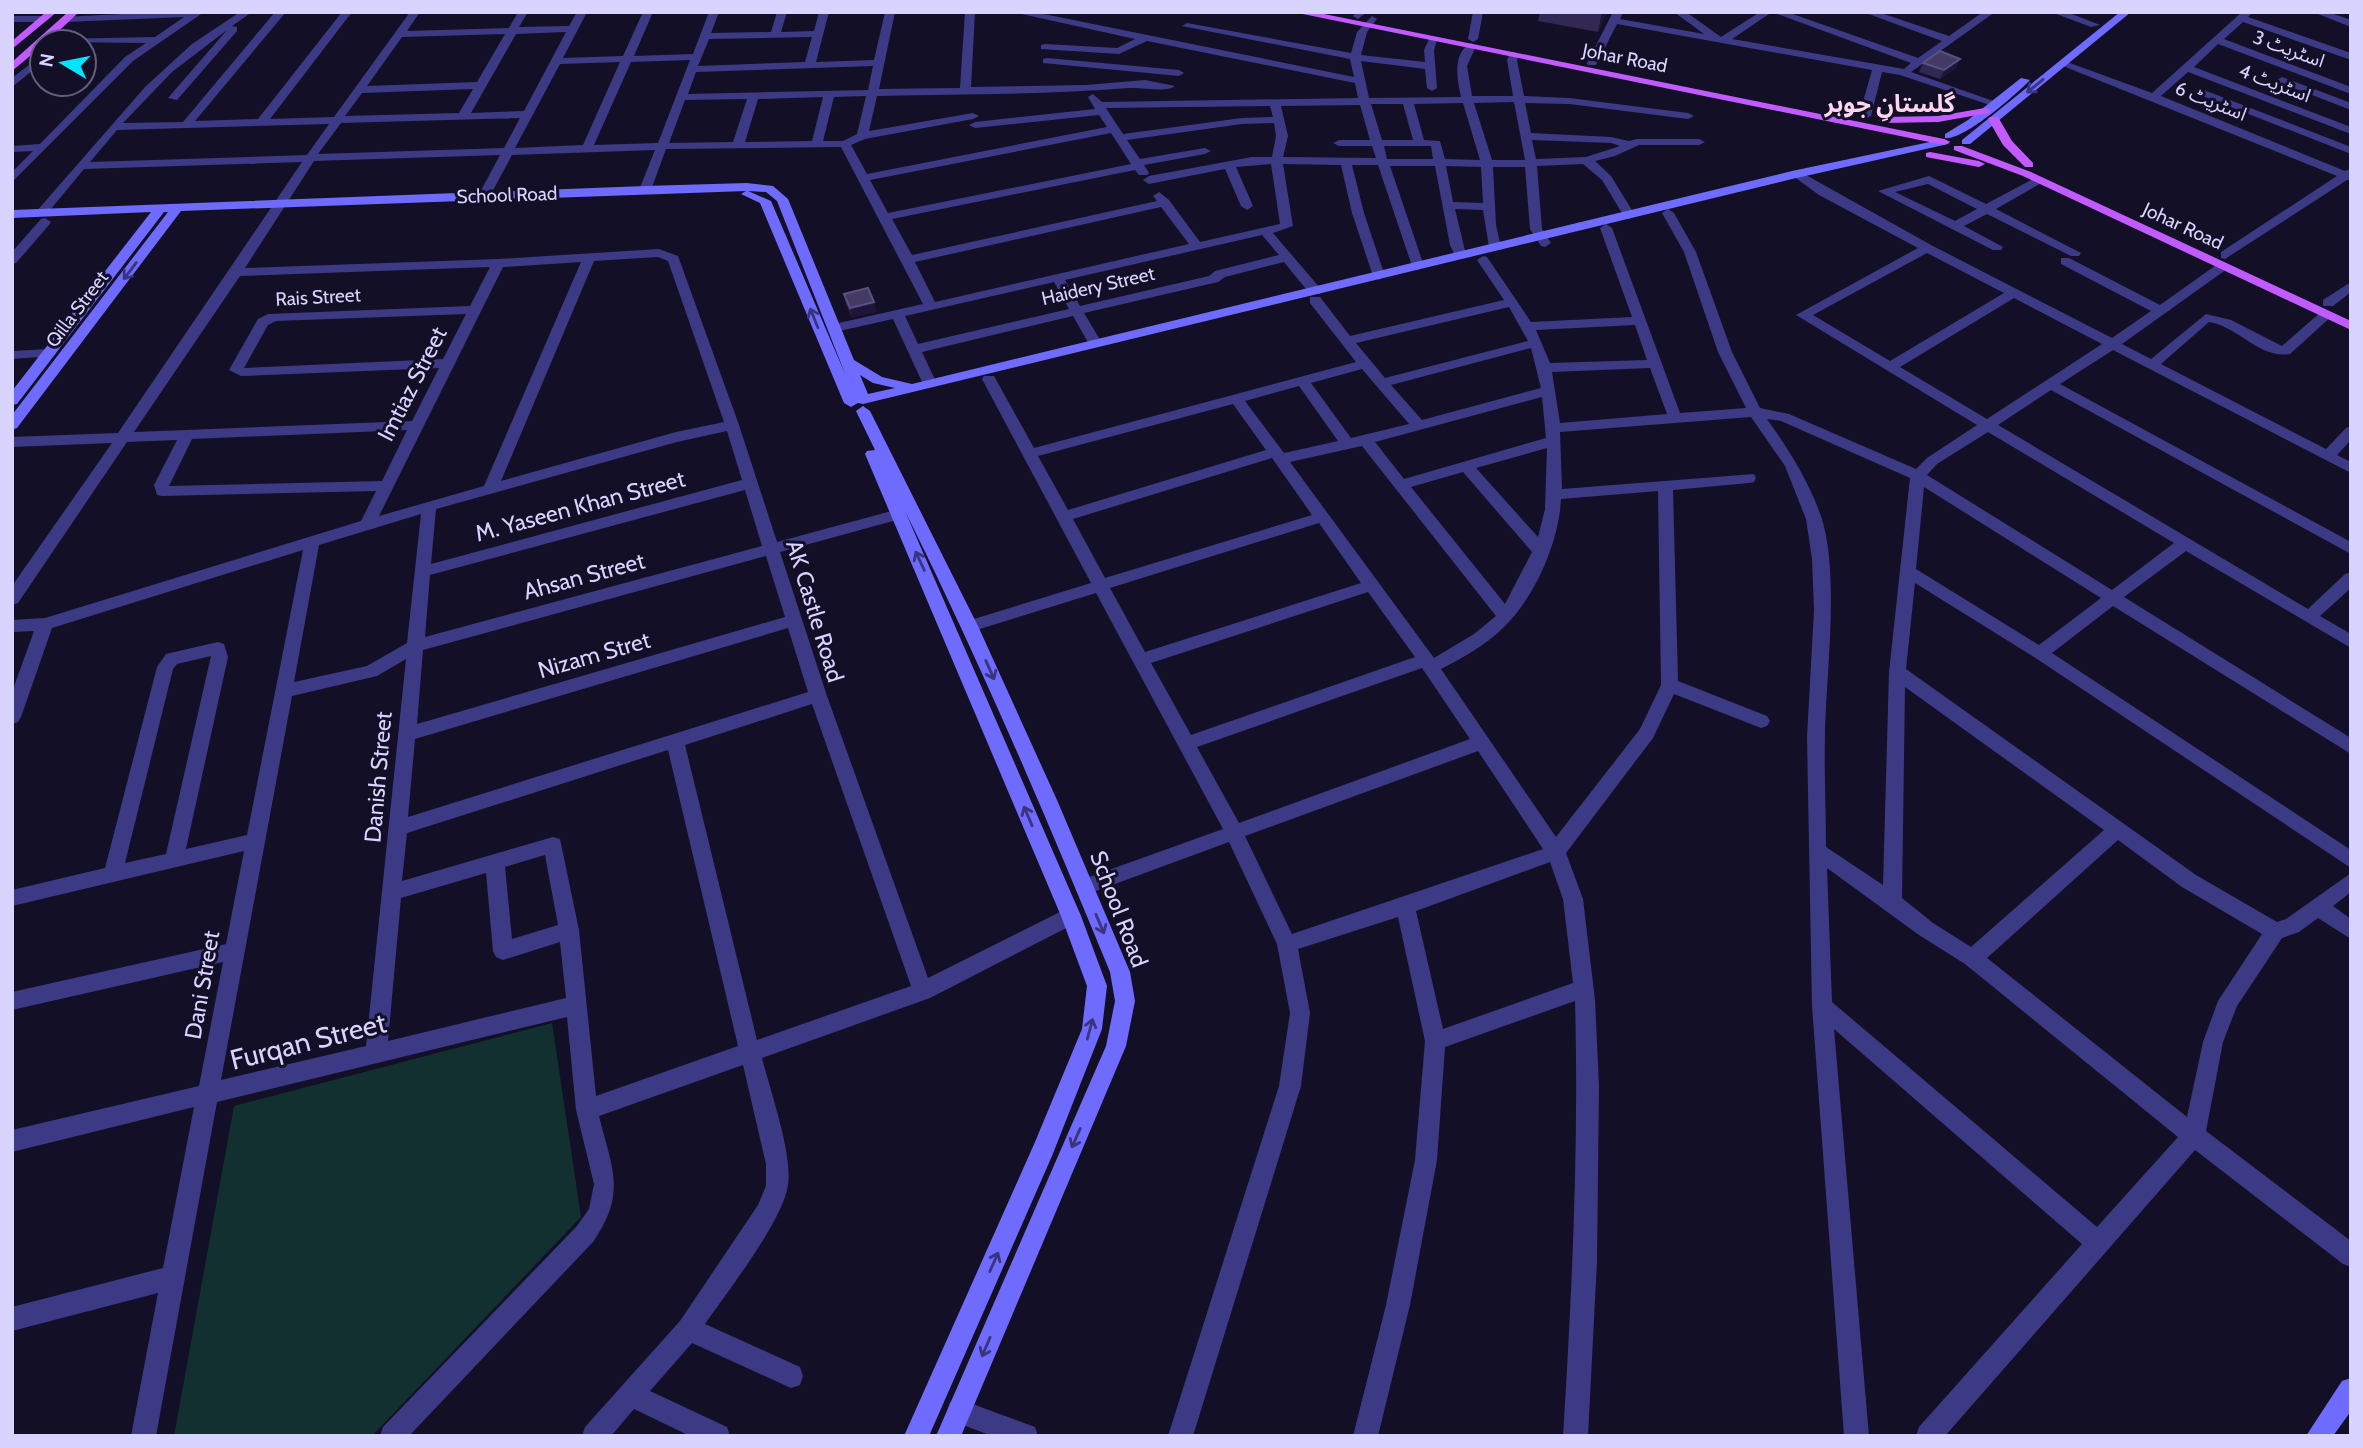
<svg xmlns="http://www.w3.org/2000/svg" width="2363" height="1448" viewBox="0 0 2363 1448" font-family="Cabin,'Noto Sans Arabic',sans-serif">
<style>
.green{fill:#12302f}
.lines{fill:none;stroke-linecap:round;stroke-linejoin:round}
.street{fill:#3d3a85;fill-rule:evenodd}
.secondary{fill:#6f6bff;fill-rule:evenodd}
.primary{fill:#c25bff;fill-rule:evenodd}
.wall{fill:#312854}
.shaded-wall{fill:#1d163a}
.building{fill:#433a66;stroke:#5a527e;stroke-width:2}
.oneway{stroke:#38347d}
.labels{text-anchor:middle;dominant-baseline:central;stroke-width:6;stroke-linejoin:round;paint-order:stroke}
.far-street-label{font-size:19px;fill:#d9d4ff;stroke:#130f26}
.street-label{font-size:23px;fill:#d9d4ff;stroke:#130f26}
.far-district-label{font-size:24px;font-weight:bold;fill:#ffd6f0;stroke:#130f26}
.near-street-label{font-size:28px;fill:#d9d4ff;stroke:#130f26}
</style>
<rect width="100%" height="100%" fill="#130f26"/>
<polygon class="green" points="552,1023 581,1217 372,1436 174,1436 234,1106"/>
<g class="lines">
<g class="street">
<polygon points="163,12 204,12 133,61 12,182 12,172 33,151 12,152 12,146 40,144 125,57 146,43 57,42 57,39 155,37 184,17 66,22 62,21 62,17"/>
<path d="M 240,12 L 252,12 L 232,26 L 237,27 L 237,31 L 177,100 L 168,98 L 227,30 L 172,72 L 123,123 L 183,122 L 275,12 L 286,12 L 195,121 L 258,119 L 342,12 L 352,12 L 270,119 L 334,117 L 410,12 L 420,12 L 407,31 L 509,28 L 518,12 L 528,12 L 519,27 L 569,26 L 577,12 L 587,12 L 563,58 L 623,56 L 643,12 L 653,12 L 634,56 L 693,54 L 709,12 L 719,12 L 711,33 L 771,32 L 777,12 L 787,12 L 781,32 L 814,31 L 819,12 L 829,12 L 816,62 L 874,60 L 885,12 L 895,12 L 879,89 L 960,88 L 965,12 L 975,12 L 971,87 L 1086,85 L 1145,80 L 1175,86 C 1166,93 1142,87 1129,88 C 1045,95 961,94 877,96 L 869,131 L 973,113 L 979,116 L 973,119 L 865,139 L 851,145 L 867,174 L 1107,127 L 1099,115 L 975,128 L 969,125 L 975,122 L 1095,109 L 1088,97 L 1093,94 L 1102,102 L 1358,98 L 1355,83 L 1147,41 L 1119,54 L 1041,49 L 1041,45 L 1045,44 L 1117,48 L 1135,39 L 1013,12 L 1034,12 L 1354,77 L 1350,59 L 1182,26 L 1187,23 L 1351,53 L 1357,32 L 1372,16 L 1377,19 L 1367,32 L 1361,55 L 1425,62 L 1424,50 L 1429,39 L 1438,37 L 1434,50 L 1437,88 L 1432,91 L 1427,88 L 1425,69 L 1361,61 L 1369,98 L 1461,97 C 1457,79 1452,53 1471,43 L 1476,46 L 1467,66 L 1472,96 L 1513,96 L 1507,60 L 1510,53 L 1514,52 L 1519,55 L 1517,60 L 1524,96 L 1569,98 L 1688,113 L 1694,116 L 1688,119 L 1569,104 L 1525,103 L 1531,133 L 1611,137 L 1629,141 L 1637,139 L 1699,139 L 1705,142 L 1699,145 L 1639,145 L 1615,156 L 1595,161 L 1611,176 L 1635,215 L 1629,219 L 1625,218 L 1602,180 L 1583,164 L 1537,166 L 1542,229 L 1551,243 L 1545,247 L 1541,246 L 1530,229 L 1525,167 L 1493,167 L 1496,225 L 1501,247 L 1495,251 L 1489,247 L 1483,210 L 1455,209 L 1466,255 L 1460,259 L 1456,258 L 1450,245 L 1435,166 L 1390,166 L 1424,266 L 1418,270 L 1412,266 L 1378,165 L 1352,165 L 1364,213 L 1385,276 L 1379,280 L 1373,276 L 1352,213 L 1341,165 L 1283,164 L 1293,226 L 1273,233 L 1320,288 L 1320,294 L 1310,294 L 1284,262 L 1225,277 L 1218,282 L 1084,313 L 1102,343 L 1095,347 L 1090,346 L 1073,316 L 922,352 L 937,384 L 930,388 L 923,384 L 893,319 L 835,332 L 828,328 L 830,325 L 923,304 L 841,147 L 666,149 L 651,190 L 645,194 L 639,190 L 655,150 L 512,155 L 490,196 L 484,200 L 478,196 L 500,155 L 314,161 L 245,268 L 498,259 L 659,249 L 678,256 L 739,425 L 777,542 L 899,509 L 907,514 L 904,518 L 780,552 L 827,696 L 928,978 L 1064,910 L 1071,907 L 1078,910 L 1081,916 L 1078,922 L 930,998 L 762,1058 C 770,1090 793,1155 788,1185 C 783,1221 727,1292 705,1324 L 800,1367 L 803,1376 L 800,1385 L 791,1388 L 692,1343 L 650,1391 L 727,1427 L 730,1436 L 690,1436 L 634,1409 L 611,1436 L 582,1436 L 585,1427 L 680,1321 L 758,1205 L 766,1186 L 766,1164 L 743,1065 L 599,1116 C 612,1169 627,1193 593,1242 L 409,1436 L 380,1436 L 383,1427 L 577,1226 L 589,1209 L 594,1184 L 576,1110 L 567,1017 L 217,1102 L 156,1436 L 131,1436 L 158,1293 L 12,1331 L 12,1307 L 163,1268 L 194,1107 L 12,1152 L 12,1130 L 199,1086 L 223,962 L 12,1010 L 12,992 L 226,944 L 244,851 L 12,906 L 12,890 L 105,868 L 157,667 L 166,654 L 218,642 L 224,644 L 228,657 L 186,849 L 247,835 L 303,550 L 52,628 L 21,717 L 18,722 L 12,724 L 12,692 L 34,631 L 12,632 L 12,620 L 45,618 L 361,521 L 376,491 L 162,496 L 157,495 L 154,485 L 177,440 L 127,442 L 18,603 L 12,605 L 12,586 L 112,443 L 12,447 L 12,437 L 118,433 L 302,162 L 84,169 L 45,216 L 35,213 L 145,87 L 192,44 ZM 566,32 L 524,111 L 471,113 L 516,34 ZM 505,34 L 477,82 L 367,86 L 402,37 ZM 812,37 L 805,62 L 698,66 L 709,39 ZM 690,60 L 658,143 L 594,145 L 631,62 ZM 620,62 L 583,145 L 515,148 L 560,64 ZM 873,66 L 868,90 L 688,94 L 696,72 ZM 473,89 L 459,113 L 345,116 L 362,93 ZM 866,96 L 857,134 L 843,141 L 823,141 L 834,97 ZM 823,97 L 812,141 L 745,142 L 758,99 ZM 747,99 L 733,142 L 669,143 L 685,100 ZM 1514,102 L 1525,160 L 1492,160 L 1474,103 ZM 1463,103 L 1480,160 L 1445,159 L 1440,141 L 1424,140 L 1414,104 ZM 1371,104 L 1403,104 L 1413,140 L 1382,140 ZM 1360,105 L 1370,140 L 1339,140 L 1333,143 L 1339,146 L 1372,146 L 1376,158 L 1283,157 L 1288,136 L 1281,106 ZM 1270,106 L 1273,117 L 1242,118 L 1123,134 L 1106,108 ZM 520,118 L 504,148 L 318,154 L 341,123 ZM 1274,123 L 1276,136 L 1272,157 L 1252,157 L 1149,176 L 1143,180 L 1149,184 L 1225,169 L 1241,206 L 1247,210 L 1253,206 L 1236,167 L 1271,164 L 1280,224 L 1200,242 L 1169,200 L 1159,192 L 1153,196 L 1157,201 L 912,255 L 892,219 L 1135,170 L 1139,175 L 1147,175 L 1149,173 L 1144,165 L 1205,154 L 1211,151 L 1205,148 L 1140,159 L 1127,140 L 1242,124 ZM 329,124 L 307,155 L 90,162 L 117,130 ZM 1111,133 L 1131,164 L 888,213 L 870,180 ZM 1532,140 L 1611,143 L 1620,146 L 1586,157 L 1536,159 ZM 1384,146 L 1431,146 L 1433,159 L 1387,159 ZM 1446,166 L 1481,167 L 1483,203 L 1453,202 ZM 1161,207 L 1189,244 L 935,302 L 915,262 ZM 1262,235 L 1279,255 L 1215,271 L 1209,276 L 1080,306 L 1065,280 ZM 658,257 L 668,261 L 724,422 L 676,432 L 501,481 L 594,261 ZM 581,262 L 484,486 L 379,516 L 503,267 ZM 490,267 L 470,306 L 268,314 L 258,319 L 229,370 L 241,376 L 439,368 L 412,421 L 134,432 L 240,276 ZM 1054,282 L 1069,309 L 918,344 L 905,316 ZM 466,314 L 443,359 L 244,368 L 268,325 L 276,321 ZM 407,430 L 382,481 L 169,486 L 192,439 ZM 727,431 L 742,480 L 431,564 L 436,509 L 677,442 ZM 745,490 L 762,546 L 425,637 L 430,575 ZM 421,514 L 407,643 L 367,666 L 294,682 L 319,545 ZM 766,556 L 785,617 L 417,724 L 423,650 ZM 788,628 L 808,692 L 408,817 L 415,739 ZM 211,656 L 166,854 L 125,863 L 173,669 L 177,664 ZM 406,659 L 366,1046 L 221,1080 L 292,696 L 377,676 ZM 812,704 L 911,986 L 757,1040 L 685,745 ZM 668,750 L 738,1046 L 596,1096 L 579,930 L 560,839 L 553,837 L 402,881 L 407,833 ZM 545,855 L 558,925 L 512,939 L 505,867 ZM 486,873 L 493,951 L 496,957 L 503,960 L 560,942 L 566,998 L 388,1041 L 401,898 Z"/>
<polygon points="1356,12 1367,12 1358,19 1353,16"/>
<polygon points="1473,12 1483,12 1478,39 1473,42 1468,39"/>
<polygon points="1613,12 1623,12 1620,19 1704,34 1674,12 1686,12 1721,37 1760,12 1772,12 1732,39 1904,69 1911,63 1772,12 1787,12 1918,58 1942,41 1863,12 1878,12 1949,36 1983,12 1995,12 1911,72 1999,103 1990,105 1900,75 1882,72 1871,116 1865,119 1859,116 1872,70 1617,24 1596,65 1588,65 1587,63"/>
<polygon points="2051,12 2067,12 2100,25 2091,27"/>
<polygon points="2242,12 2253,12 2248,17 2351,53 2351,60 2243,22 2224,39 2351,87 2351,94 2218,44 2194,67 2351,127 2351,134 2188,72 2161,96 2345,171 2351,169 2351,180 2347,180 2225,259 2221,258 2221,252 2337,176 2058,64 2067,62 2152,93"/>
<polygon points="2313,12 2328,12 2351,20 2351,27"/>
<polygon points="12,16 44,16 49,19 44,22 12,22"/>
<polygon points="42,55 42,63 12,87 12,78"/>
<polygon points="1047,58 1179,70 1184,73 1179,76 1043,63 1043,59"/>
<polygon points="2282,77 2351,103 2351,110 2278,82 2277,80"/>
<polygon points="2204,90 2351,147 2351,154 2200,95 2199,93"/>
<path d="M 1797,170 L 1931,245 L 2112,338 L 2151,311 L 2061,264 L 2061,258 L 2069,258 L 2160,305 L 2219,263 L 2227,263 L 2227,269 L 2122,344 L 2151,359 L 2206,314 L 2231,320 L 2282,346 L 2321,312 L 2331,312 L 2333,315 L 2290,354 C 2259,359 2238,326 2209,322 L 2161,364 L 2326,449 L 2346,428 L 2351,426 L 2351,440 L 2337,455 L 2351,462 L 2351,473 L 2113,350 L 2060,384 L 2351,542 L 2351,554 L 2051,390 L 1998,425 L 2308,609 L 2345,574 L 2351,572 L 2351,588 L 2320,616 L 2351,634 L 2351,648 L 2186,551 L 2124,597 L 2351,738 L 2351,754 L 2113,606 L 2052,653 L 2351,850 L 2351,868 L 2034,657 L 1915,583 L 1906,669 L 2196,875 L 2277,922 L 2286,919 L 2351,873 L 2351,892 L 2333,906 L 2351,919 L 2351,939 L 2318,918 L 2299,932 L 2282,938 L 2237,1006 L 2223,1042 L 2206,1131 L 2351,1241 L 2351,1267 L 2343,1264 L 2195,1150 L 1945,1436 L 1916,1436 L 1919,1427 L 2082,1244 L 1834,1029 L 1869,1436 L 1844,1436 L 1812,1006 L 1807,737 L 1814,610 L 1812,559 L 1806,519 L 1785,466 L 1751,417 L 1560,432 L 1562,489 L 1754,474 L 1756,478 L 1754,482 L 1749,483 L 1673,490 L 1678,681 L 1767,716 L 1770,721 L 1767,726 L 1761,728 L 1674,694 L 1653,738 L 1566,853 L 1583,899 L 1595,1000 L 1599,1086 L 1597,1261 L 1588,1436 L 1563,1436 C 1572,1291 1579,1146 1575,1001 L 1445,1047 L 1437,1160 L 1410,1305 L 1378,1436 L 1353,1436 L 1386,1305 L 1415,1160 L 1425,1041 L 1398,917 L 1298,949 L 1310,1013 L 1301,1086 L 1193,1436 L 1168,1436 L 1279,1086 L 1290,1013 L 1277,944 L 1229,842 L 1085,895 L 1078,893 L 1075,887 L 1078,881 L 1223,829 L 1096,593 L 970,632 L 962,626 L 964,622 L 1091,583 L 982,379 L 984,376 L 994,376 L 1034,448 L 1356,362 L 1310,303 L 1310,297 L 1320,297 L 1350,336 L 1504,300 L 1477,260 L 1483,256 L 1487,257 L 1531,322 L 1632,317 L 1600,228 L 1606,224 L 1612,228 L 1680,413 L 1746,408 L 1718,352 L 1684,252 L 1662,213 L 1668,209 L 1674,213 L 1696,252 L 1732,352 L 1760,408 L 1789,414 L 1916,469 L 1927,458 L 1977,425 L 1796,315 L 1918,248 L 1819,195 L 1793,176 L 1793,172 ZM 1927,253 L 2004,293 L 1890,361 L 1813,315 ZM 2014,298 L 2102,344 L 1987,419 L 1900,367 ZM 1509,307 L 1528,341 L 1385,378 L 1356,343 ZM 1635,325 L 1647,360 L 1550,363 L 1536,330 ZM 1531,348 L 1541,388 L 1422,420 L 1391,385 ZM 1650,368 L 1667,414 L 1560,423 L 1552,372 ZM 1362,369 L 1409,424 L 1351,438 L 1311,383 ZM 1299,386 L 1338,441 L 1284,453 L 1245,401 ZM 1542,397 L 1546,438 L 1404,479 L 1375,442 ZM 1233,404 L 1266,450 L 1068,510 L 1038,456 ZM 1767,419 L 1781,421 L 1910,478 L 1889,672 L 1883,885 L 1826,847 C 1826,810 1824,772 1825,735 C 1826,674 1840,573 1821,516 C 1808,480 1789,450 1767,419 ZM 1988,432 L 2174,543 L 2112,590 L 1927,475 L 1937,464 ZM 1362,446 L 1496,616 L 1474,634 L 1434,658 L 1290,462 ZM 1547,448 L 1545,509 L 1538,537 L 1476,468 ZM 1272,458 L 1312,515 L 1105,578 L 1073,519 ZM 1463,472 L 1532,552 L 1505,604 L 1411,487 ZM 1924,487 L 2101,598 L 2039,645 L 1916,569 ZM 1658,491 L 1661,685 L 1640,729 L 1556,837 L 1441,669 C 1464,657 1486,645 1504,627 C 1535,597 1559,542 1561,499 ZM 1319,523 L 1361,583 L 1145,652 L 1110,588 ZM 1368,592 L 1415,657 L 1191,735 L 1151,663 ZM 1422,668 L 1470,739 L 1239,823 L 1197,747 ZM 1905,687 L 2104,830 L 1971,947 L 1933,923 L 1902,898 ZM 1478,751 L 1543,849 L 1292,934 L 1245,836 ZM 2118,840 L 2182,887 L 2262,934 L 2218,1001 L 2203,1042 L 2187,1117 L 1987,958 ZM 1550,862 L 1563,899 L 1573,983 L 1443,1029 L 1416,911 ZM 1827,868 L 1919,935 L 1965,964 L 2178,1137 L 2097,1227 L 1832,1002 Z"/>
<path d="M 1929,176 L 1986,204 L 2035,178 L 2043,178 L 2043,182 L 1996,209 L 2081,253 L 2079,256 L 2071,256 L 1987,214 L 1964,226 L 2003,247 L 2001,250 L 1993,250 L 1878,191 ZM 1928,184 L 1977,209 L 1955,221 L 1895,192 Z"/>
<polygon points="45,218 51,222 49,225 16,263 12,264 12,252 41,219"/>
<polygon points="2351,282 2351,292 2333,306 2323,306 2323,300"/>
<polygon points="49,349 56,353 54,356 12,359 12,351"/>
<polygon points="959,1399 1035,1427 1038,1436 992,1436 950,1420 947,1411 950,1402"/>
</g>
<g class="secondary">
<polygon points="2120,12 2131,12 1970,144 1962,144 1962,140"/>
<path d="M 2021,78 L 2030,80 C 2017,94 1963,141 1945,138 L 1945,134 L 1968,120 Z"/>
<path d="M 1944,139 L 1950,142 L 1948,144 L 1792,179 L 863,404 L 858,403 L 851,407 L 844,403 L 760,203 L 741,194 L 746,191 L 181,211 L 17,428 L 12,430 L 12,415 L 168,212 L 164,212 L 17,404 L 12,405 L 12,391 L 151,212 L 12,218 L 12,210 L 645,186 L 747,183 L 773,186 L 788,199 L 854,360 L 882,377 L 912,384 L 1792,171 ZM 748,191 L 766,192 L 777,201 L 846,376 L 771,201 ZM 860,375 L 873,383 L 895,388 L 868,394 Z"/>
<path d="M 863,406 L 870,411 L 978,626 L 1057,800 L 1130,972 L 1135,1001 L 1126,1046 L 961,1436 L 936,1436 L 1106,1046 L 1115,1001 L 1110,972 C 1046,816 980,662 905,511 L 1081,916 L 1107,986 L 1102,1029 L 1052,1156 L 929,1436 L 904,1436 L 1035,1142 L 1082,1029 L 1087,986 L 1061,916 L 865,454 L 867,451 L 875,450 L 856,411 Z"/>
<polygon points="2351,1378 2351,1411 2333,1436 2306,1436 2342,1381"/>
</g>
<g class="primary">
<polygon points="46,12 57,12 12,49 12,41"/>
<polygon points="68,12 79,12 47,42 42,42 42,46 12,71 12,62"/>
<polygon points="1293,12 1314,12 1944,139 1950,142 1944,145"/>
<polygon points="1985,108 1991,111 1989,113 1938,122 1884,123 1878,120 1884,117 1938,116"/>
<polygon points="1990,117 1998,117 2012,141 2033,163 2033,167 2025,167 2003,145 1988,119"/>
<polygon points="1954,146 1962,146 2031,172 2351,321 2351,330 2023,176 1954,150"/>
<polygon points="1930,152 1979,161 1985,164 1979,167 1926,157 1926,153"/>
</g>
</g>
<g class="wall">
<polygon points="1540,12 1607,12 1598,32 1538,21"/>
<polygon points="1960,59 1956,68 1940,79 1919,72 1923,63"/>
<polygon points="844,294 874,302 876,312 852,317 846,304"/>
</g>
<g class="shaded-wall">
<polygon points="1602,12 1607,12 1598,32"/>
<polygon points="1960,59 1956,68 1940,79 1944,70"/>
<polygon points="874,302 876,312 852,317 850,308"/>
</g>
<g class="building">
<polygon points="1940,51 1960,59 1944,70 1923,63"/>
<polygon points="868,288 874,302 850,308 844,294"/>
</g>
<defs><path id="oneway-shaft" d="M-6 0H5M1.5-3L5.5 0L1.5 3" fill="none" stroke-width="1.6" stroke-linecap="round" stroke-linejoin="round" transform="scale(1.75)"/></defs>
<g class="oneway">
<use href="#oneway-shaft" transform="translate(2035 86) rotate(141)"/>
<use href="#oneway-shaft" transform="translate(130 271) rotate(127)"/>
<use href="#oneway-shaft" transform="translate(814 318) rotate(-112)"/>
<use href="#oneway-shaft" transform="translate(920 561) rotate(-115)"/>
<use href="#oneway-shaft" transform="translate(990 670) rotate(66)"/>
<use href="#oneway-shaft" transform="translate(1028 816) rotate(-113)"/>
<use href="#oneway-shaft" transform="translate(1100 924) rotate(67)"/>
<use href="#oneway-shaft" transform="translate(1090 1029) rotate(-75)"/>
<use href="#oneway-shaft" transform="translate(1076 1138) rotate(114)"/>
<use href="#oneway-shaft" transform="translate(994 1262) rotate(-66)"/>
<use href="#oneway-shaft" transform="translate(986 1347) rotate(113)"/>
</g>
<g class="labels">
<g class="far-street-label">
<text transform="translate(2289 49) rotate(20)">اسٹریٹ 3</text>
<text transform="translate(1625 58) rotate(11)">Johar Road</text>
<text transform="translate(2275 83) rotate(21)">اسٹریٹ 4</text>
<text transform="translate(2211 101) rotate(22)">اسٹریٹ 6</text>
<text transform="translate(507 195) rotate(-2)">School Road</text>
<text transform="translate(2183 226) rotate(25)">Johar Road</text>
<text transform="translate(1098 286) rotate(-13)">Haidery Street</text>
<text transform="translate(318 297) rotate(-3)">Rais Street</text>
<text transform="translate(77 309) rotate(-53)">Qilla Street</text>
</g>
<g class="street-label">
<text transform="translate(412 384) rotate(-63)">Imtiaz Street</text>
<text transform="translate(580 506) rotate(-15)">M. Yaseen Khan Street</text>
<text transform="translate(584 576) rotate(-15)">Ahsan Street</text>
<text transform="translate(815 611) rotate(73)">AK Castle Road</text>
<text transform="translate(594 655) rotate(-16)">Nizam Stret</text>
<text transform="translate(378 777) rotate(-85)">Danish Street</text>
<text transform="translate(1119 909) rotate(69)">School Road</text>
<text transform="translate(202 985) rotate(-80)">Dani Street</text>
</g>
<g class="far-district-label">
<text x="1890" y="103">گلستانِ جوہر</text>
</g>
<g class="near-street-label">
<text transform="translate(308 1041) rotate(-14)">Furqan Street</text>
</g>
</g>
<rect width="2363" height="1448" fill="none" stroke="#d9d4ff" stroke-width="28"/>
<g transform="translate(63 63) rotate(280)"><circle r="33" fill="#130f26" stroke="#625e7d" stroke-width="2"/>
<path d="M0-5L12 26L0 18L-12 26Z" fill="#00e5ff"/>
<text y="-10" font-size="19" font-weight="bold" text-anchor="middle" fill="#d9d4ff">N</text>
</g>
</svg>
